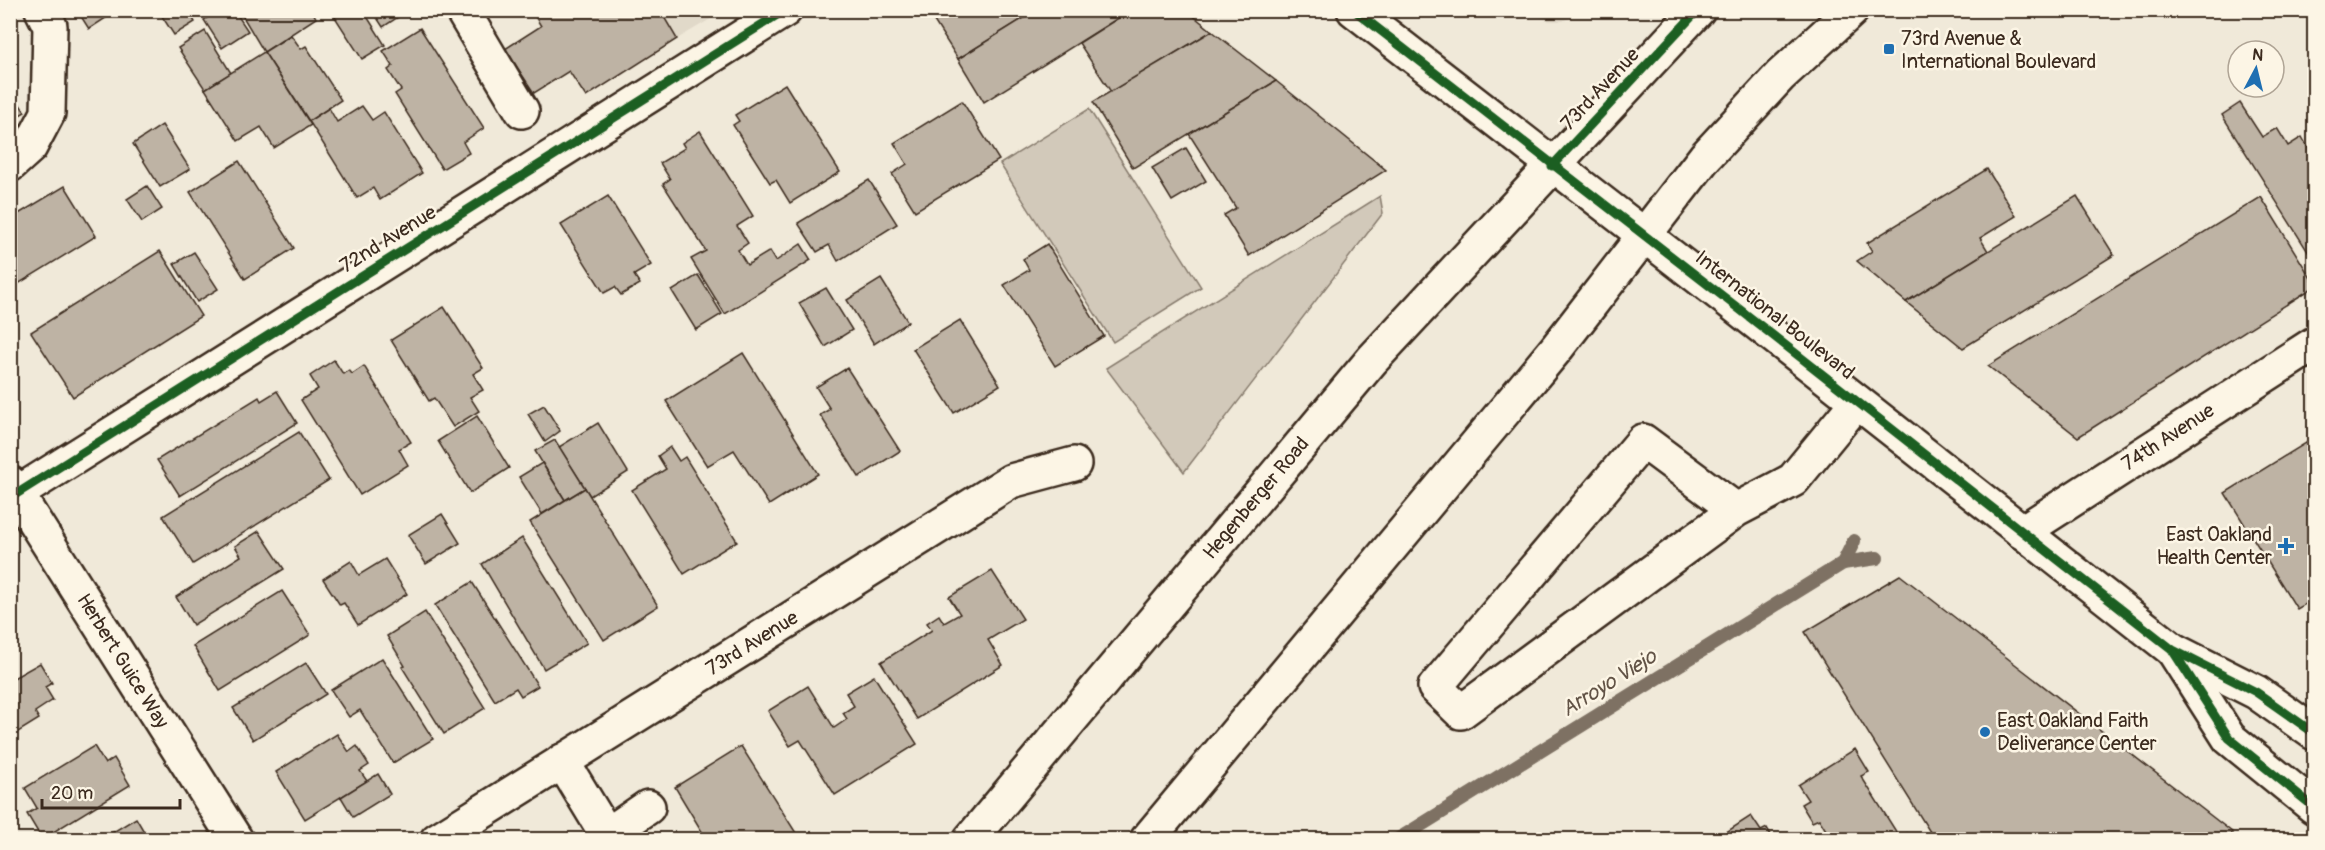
<svg xmlns="http://www.w3.org/2000/svg" width="2325" height="850" viewBox="0 0 2325 850" font-family="Pangolin,sans-serif">
<style>
.built{fill:#e1d9c9}
.grass{fill:#d2c9ba;stroke:#867a6c;stroke-width:1.5}
.lines{fill:none;stroke-linecap:round;stroke-linejoin:round}
.stream{stroke:#7e7163;stroke-width:14}
.building{fill:#beb3a4;stroke:#3b2a1e;stroke-width:1.5}
.minor-casing{stroke:#3b2a1e;stroke-width:38}
.major-casing{stroke:#3b2a1e;stroke-width:38}
.minor{stroke:#fcf5e5;stroke-width:33}
.major{stroke:#fcf5e5;stroke-width:33}
.cycleway-casing{stroke:#fcf5e5;stroke-width:13}
.cycleway{stroke:#1b5e20;stroke-width:9}
.poi-dot{fill:#1f6fb2;stroke:#fcf5e5;stroke-width:2}
.labels{text-anchor:middle;dominant-baseline:central;stroke-width:5;stroke-linejoin:round;paint-order:stroke}
.poi-label{font-size:20px;fill:#3b2a1e;stroke:#fcf5e5;text-anchor:start}
.street-label{font-size:20px;fill:#3b2a1e;stroke:#fcf5e5}
.water-label{font-size:21px;font-style:italic;fill:#625346;stroke:#fcf5e5}
</style>
<rect width="100%" height="100%" fill="#f0e9d9"/>
<filter id="ink" filterUnits="userSpaceOnUse"><feTurbulence type="fractalNoise" baseFrequency=".0167" numOctaves="2"/><feDisplacementMap in="SourceGraphic" scale="12" xChannelSelector="R" yChannelSelector="G"/><feConvolveMatrix kernelMatrix="1 2 1 2 8 2 1 2 1" color-interpolation-filters="sRGB"/></filter>
<g filter="url(#ink)">
<g class="built">
<polygon points="660,11 724,11 677,39"/>
<polygon points="1531,11 1580,11 1563,21 1549,21"/>
</g>
<g class="grass">
<polygon points="1089,109 1201,287 1113,342 1000,164"/>
<polygon points="1380,196 1383,213 1184,472 1106,368"/>
</g>
<g class="lines">
<g class="stream">
<polyline points="1843,563 1877,558"/>
<polyline points="1397,840 1843,563 1854,541"/>
</g>
</g>
<g class="building">
<polygon points="77,10 118,10 89,29"/>
<polygon points="158,10 188,10 195,22 174,35"/>
<polygon points="219,10 234,10 248,31 222,48 204,20"/>
<polygon points="239,10 312,10 316,18 264,52"/>
<polygon points="338,10 363,10 385,45 362,59 333,14"/>
<polygon points="372,10 404,10 406,12 383,27"/>
<polygon points="531,10 660,10 677,39 586,97 569,71 534,93 505,49 541,26"/>
<polygon points="927,10 1037,10 958,59"/>
<polygon points="1037,10 1131,10 984,102 958,59"/>
<polygon points="1131,10 1186,10 1212,31 1111,92 1079,43"/>
<polygon points="420,28 484,128 463,142 469,153 442,169 395,94 401,90 388,70 393,66 383,51"/>
<polygon points="205,31 231,73 205,89 178,48"/>
<polygon points="1212,31 1276,81 1133,168 1093,102"/>
<polygon points="291,35 301,49 306,46 341,100 309,121 264,52"/>
<polygon points="264,52 311,125 274,148 261,127 238,141 205,89"/>
<polygon points="1276,81 1386,170 1249,256 1224,215 1236,208 1189,134"/>
<polygon points="785,84 840,172 790,203 776,180 770,183 733,125 739,121 735,115"/>
<polygon points="10,90 25,112 16,117 23,129 10,137"/>
<polygon points="962,101 999,160 915,211 892,174 907,164 894,143"/>
<polygon points="2240,103 2262,137 2277,128 2288,146 2302,137 2314,158 2314,252 2310,255 2222,115"/>
<polygon points="362,106 372,120 384,112 422,173 380,200 373,188 357,198 309,121 329,108 337,122"/>
<polygon points="162,125 190,169 160,187 133,144"/>
<polygon points="700,131 753,216 737,226 748,243 738,250 747,265 770,251 776,261 801,244 811,260 725,314 691,259 706,251 663,184 670,179 660,163 685,148 682,143"/>
<polygon points="1186,148 1206,181 1172,201 1152,168"/>
<polygon points="239,161 294,248 245,279 190,192"/>
<polygon points="1987,169 2016,216 1980,238 1988,251 1906,302 1857,261 1872,251 1867,243"/>
<polygon points="869,180 897,224 838,261 829,245 817,252 798,223"/>
<polygon points="65,186 96,236 10,289 10,219"/>
<polygon points="147,186 162,209 142,222 127,199"/>
<polygon points="608,196 651,265 634,275 640,284 621,295 615,287 604,293 561,225"/>
<polygon points="2077,196 2114,255 1963,348 1906,302"/>
<polygon points="2261,197 2314,283 2314,287 2078,437 1988,366"/>
<polygon points="1047,244 1104,336 1055,366 1004,285 1029,270 1023,259"/>
<polygon points="160,251 201,316 73,397 31,332"/>
<polygon points="194,252 218,289 197,302 174,264"/>
<polygon points="698,275 722,314 696,330 672,291"/>
<polygon points="881,279 908,322 874,344 847,300"/>
<polygon points="826,288 852,330 825,347 799,303"/>
<polygon points="444,307 483,368 473,374 483,390 470,397 479,411 453,427 434,398 429,401 391,340"/>
<polygon points="960,320 1000,385 954,413 913,349"/>
<polygon points="743,353 818,474 769,505 734,450 707,466 666,401"/>
<polygon points="334,360 343,374 349,370 352,374 364,366 411,442 399,449 408,465 360,495 301,400 318,389 310,376"/>
<polygon points="847,368 900,451 859,477 820,415 830,409 816,387"/>
<polygon points="277,391 297,423 180,496 157,460 259,397 261,401"/>
<polygon points="544,405 560,431 545,442 528,414"/>
<polygon points="477,416 509,468 470,493 438,441"/>
<polygon points="598,423 628,472 590,496 559,447"/>
<polygon points="299,432 329,480 193,564 163,516"/>
<polygon points="2314,438 2314,599 2297,609 2225,493"/>
<polygon points="555,440 585,488 565,500 535,451"/>
<polygon points="670,447 679,461 685,457 737,541 684,574 632,490 666,469 658,456"/>
<polygon points="542,463 565,500 542,514 519,477"/>
<polygon points="585,488 658,606 604,640 530,522"/>
<polygon points="442,514 460,543 426,564 408,535"/>
<polygon points="259,531 284,569 193,625 176,597 241,556 235,546"/>
<polygon points="522,538 587,643 544,669 482,564"/>
<polygon points="385,559 407,594 358,625 344,603 340,605 323,579 351,561 359,575"/>
<polygon points="992,571 1023,619 988,640 1003,665 917,719 881,662 932,630 927,623 939,615 944,623 960,614 949,597"/>
<polygon points="1900,575 2232,832 2231,840 1935,840 1805,632"/>
<polygon points="472,582 538,686 521,696 516,688 495,701 435,605"/>
<polygon points="282,591 310,635 220,691 193,646"/>
<polygon points="425,612 485,708 444,734 402,667 405,666 387,636"/>
<polygon points="382,658 433,739 393,763 360,710 349,717 331,690"/>
<polygon points="40,663 52,683 45,687 53,700 35,712 39,719 10,737 10,680"/>
<polygon points="306,663 326,694 253,740 233,708"/>
<polygon points="874,676 917,744 835,795 800,740 790,746 768,711 808,686 834,728 847,719 843,713 854,706 846,693"/>
<polygon points="337,734 349,752 357,746 369,765 360,771 367,781 305,819 276,772"/>
<polygon points="94,746 105,764 114,758 130,785 42,839 27,814 37,808 25,788"/>
<polygon points="741,746 796,833 785,840 707,840 675,787"/>
<polygon points="1855,749 1869,772 1861,776 1900,838 1907,833 1912,840 1832,840 1819,819 1812,822 1801,804 1808,800 1798,785"/>
<polygon points="378,774 390,794 353,817 341,797"/>
<polygon points="1751,816 1761,831 1767,828 1774,840 1714,840"/>
<polygon points="136,818 149,840 100,840"/>
</g>
<g class="lines">
<g class="minor-casing">
<g id="minor">
<polyline points="462,10 522,111"/>
<polyline points="10,165 30,147 48,113 50,26 42,10"/>
<polyline points="10,483 236,840"/>
<polyline points="10,498 785,10"/>
<polyline points="1736,510 1643,441 1435,687 1461,712 1736,510 1793,480 1857,402"/>
<polyline points="2022,532 2314,344"/>
<polyline points="562,761 607,835 648,807"/>
<polyline points="437,840 1011,481 1074,464"/>
</g>
</g>
<g class="major-casing">
<g id="major">
<polyline points="1354,10 1729,301 2173,650 2256,692 2314,733"/>
<polyline points="2173,650 2229,738 2314,807"/>
<polyline points="970,840 1372,360 1698,10"/>
<polyline points="1147,840 1556,349 1705,157 1780,76 1852,10"/>
</g>
</g>
<use href="#minor" class="minor"/>
<use href="#major" class="major"/>
<g class="cycleway-casing">
<g id="cycleway">
<polyline points="1354,10 1729,301 2173,650 2256,692 2314,733"/>
<polyline points="1552,166 1698,10"/>
<polyline points="10,498 785,10"/>
<polyline points="2173,651 2229,738 2314,807"/>
</g>
</g>
<use href="#cycleway" class="cycleway"/>
</g>
</g>
<g class="poi-dot">
<rect x="1883" y="43" width="12" height="12" rx="3"/>
<path d="M2283 537h6v6h6v6h-6v6h-6v-6h-6v-6h6z"/>
<circle cx="1985" cy="732" r="6"/>
</g>
<g class="labels">
<g class="poi-label">
<text x="1901" y="38">73rd Avenue &amp;<tspan x="1901" dy="23">International Boulevard</tspan></text>
<text x="2272" y="534" text-anchor="end">East Oakland<tspan x="2272" dy="23">Health Center</tspan></text>
<text x="1997" y="720">East Oakland Faith<tspan x="1997" dy="23">Deliverance Center</tspan></text>
</g>
<g class="street-label">
<text transform="translate(1600 89) rotate(-47)">73rd Avenue</text>
<text transform="translate(388 239) rotate(-32)">72nd Avenue</text>
<text transform="translate(1775 315) rotate(38)">International Boulevard</text>
<text transform="translate(2168 437) rotate(-33)">74th Avenue</text>
<text transform="translate(1256 498) rotate(-50)">Hegenberger Road</text>
<text transform="translate(752 643) rotate(-32)">73rd Avenue</text>
<text transform="translate(123 661) rotate(58)">Herbert Guice Way</text>
</g>
<g class="water-label">
<text transform="translate(1609 683) rotate(-32)">Arroyo Viejo</text>
</g>
</g>
<rect width="2325" height="850" fill="none" stroke="#fcf5e5" stroke-width="36"/>
<rect x="18" y="18" width="2289" height="814" fill="none" stroke="#3b2a1e" stroke-width="2" filter="url(#ink)"/>
<g transform="translate(2256 69) rotate(7)"><circle r="28" fill="#fcf5e5" stroke="#afa495" stroke-width="1.5"/>
<path d="M0-4.5L10 22L0 15L-10 22Z" fill="#1f6fb2"/>
<text y="-9" font-size="16" font-weight="bold" text-anchor="middle" fill="#3b2a1e">N</text>
</g>
<path d="M42 799v9h138v-9" fill="none" stroke="#3b2a1e" stroke-width="3"/>
<text x="51" y="799" font-size="18" fill="#3b2a1e" stroke="#fcf5e5" stroke-width="4.5" paint-order="stroke">20 m</text>
</svg>
